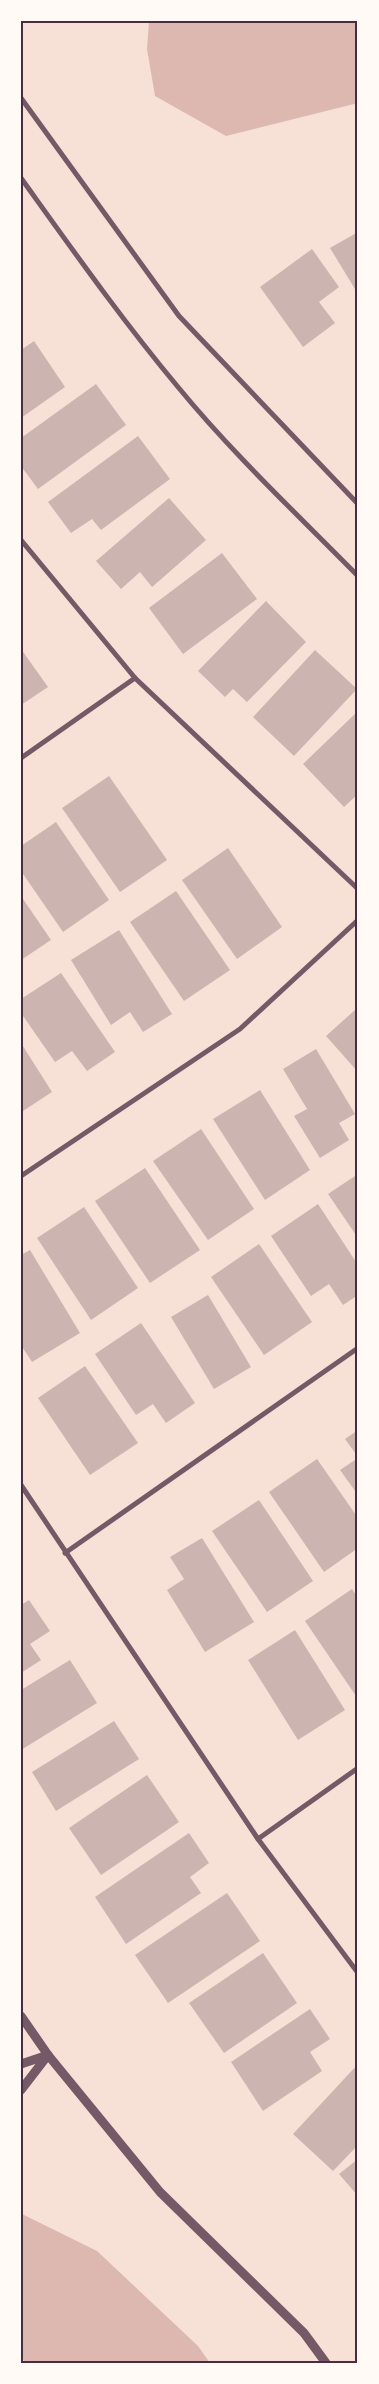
<svg xmlns="http://www.w3.org/2000/svg" width="379" height="2384" viewBox="0 0 379 2384" font-family="Helvetica,sans-serif">
<style>
.water{fill:#dcb8b0}
.building{fill:#ccb4b1}
.lines{fill:none;stroke-linecap:round;stroke-linejoin:round}
.minor{stroke:#755966;stroke-width:5}
.tertiary{stroke:#755966;stroke-width:9}
.neatline{fill:none;stroke:#4a2c40;stroke-width:2}
</style>
<rect width="100%" height="100%" fill="#f7e1d7"/>
<g class="water">
<polygon points="149,21 358,21 358,103 226,136 155,96 147,49"/>
<polygon points="22,2214 97,2251 198,2346 210,2363 25,2363 21,2355"/>
</g>
<g class="building">
<polygon points="358,232 358,294 330,248"/>
<polygon points="312,249 339,287 319,302 335,323 303,347 260,287"/>
<polygon points="34,341 65,387 21,418 21,350"/>
<polygon points="96,384 126,425 38,489 21,466 21,438"/>
<polygon points="138,436 170,479 101,530 92,519 71,533 48,502"/>
<polygon points="169,498 206,540 152,587 140,572 121,589 96,561"/>
<polygon points="222,553 257,599 183,654 149,608"/>
<polygon points="266,601 306,642 247,702 233,689 225,697 198,671"/>
<polygon points="21,649 48,687 21,705"/>
<polygon points="315,650 357,689 294,756 253,717"/>
<polygon points="358,711 358,794 344,807 303,764"/>
<polygon points="109,776 167,860 120,892 62,808"/>
<polygon points="56,822 109,900 63,932 21,871 21,846"/>
<polygon points="228,848 282,927 237,959 182,880"/>
<polygon points="176,891 230,970 184,1001 130,922"/>
<polygon points="21,896 51,940 21,960"/>
<polygon points="119,930 172,1014 143,1032 130,1012 111,1025 71,960"/>
<polygon points="61,973 115,1052 87,1071 72,1051 55,1062 21,1013 21,999"/>
<polygon points="355,1010 358,1014 358,1072 326,1036"/>
<polygon points="21,1043 52,1092 23,1111 21,1109"/>
<polygon points="316,1049 355,1114 339,1123 349,1140 320,1158 294,1116 307,1109 283,1069"/>
<polygon points="260,1090 310,1170 265,1200 213,1119"/>
<polygon points="201,1129 254,1209 208,1240 153,1161"/>
<polygon points="145,1168 200,1250 150,1283 95,1201"/>
<polygon points="358,1174 358,1238 328,1194"/>
<polygon points="318,1204 358,1265 358,1295 343,1305 329,1284 311,1296 271,1236"/>
<polygon points="84,1207 138,1288 91,1320 37,1238"/>
<polygon points="259,1244 312,1322 264,1355 211,1277"/>
<polygon points="30,1250 80,1333 32,1362 21,1345 21,1255"/>
<polygon points="208,1295 251,1367 214,1389 171,1317"/>
<polygon points="141,1323 195,1403 166,1423 153,1404 136,1415 95,1354"/>
<polygon points="85,1366 138,1443 90,1475 38,1398"/>
<polygon points="358,1430 358,1457 345,1439"/>
<polygon points="358,1458 358,1495 340,1470"/>
<polygon points="317,1459 358,1518 358,1548 324,1572 269,1492"/>
<polygon points="259,1500 313,1581 267,1612 212,1531"/>
<polygon points="202,1538 254,1622 205,1652 167,1590 184,1579 170,1557"/>
<polygon points="352,1589 358,1598 358,1699 305,1621"/>
<polygon points="29,1600 50,1631 30,1644 41,1660 21,1673 21,1605"/>
<polygon points="295,1630 345,1710 298,1740 248,1660"/>
<polygon points="70,1660 97,1703 21,1750 21,1690"/>
<polygon points="114,1721 139,1759 56,1811 32,1772"/>
<polygon points="147,1775 179,1822 101,1875 69,1828"/>
<polygon points="189,1833 209,1863 190,1877 201,1893 126,1944 95,1897"/>
<polygon points="227,1893 260,1941 168,2003 135,1955"/>
<polygon points="263,1953 297,2003 224,2053 189,2003"/>
<polygon points="310,2009 330,2039 310,2052 322,2071 263,2111 231,2062"/>
<polygon points="358,2064 358,2145 333,2171 293,2134"/>
<polygon points="358,2159 358,2196 339,2174"/>
</g>
<g class="lines">
<g class="minor">
<polyline points="21,98 179,316 358,504"/>
<path d="M 21,178 C 72,249 122,320 178,387 C 233,454 297,514 358,576"/>
<polyline points="21,540 135,678 358,889"/>
<polyline points="21,758 135,678"/>
<polyline points="21,1176 240,1029 358,920"/>
<polyline points="21,1485 258,1839 358,1973"/>
<polyline points="65,1553 358,1348"/>
<polyline points="258,1839 358,1768"/>
</g>
<g class="tertiary">
<polyline points="21,2016 48,2055 160,2192 304,2333 326,2363"/>
<polyline points="21,2064 48,2055"/>
<polyline points="21,2090 48,2055"/>
</g>
</g>
<rect width="379" height="2384" fill="none" stroke="#fffaf5" stroke-width="45"/>
<rect x="22" y="22" width="334" height="2340" class="neatline"/>
</svg>
